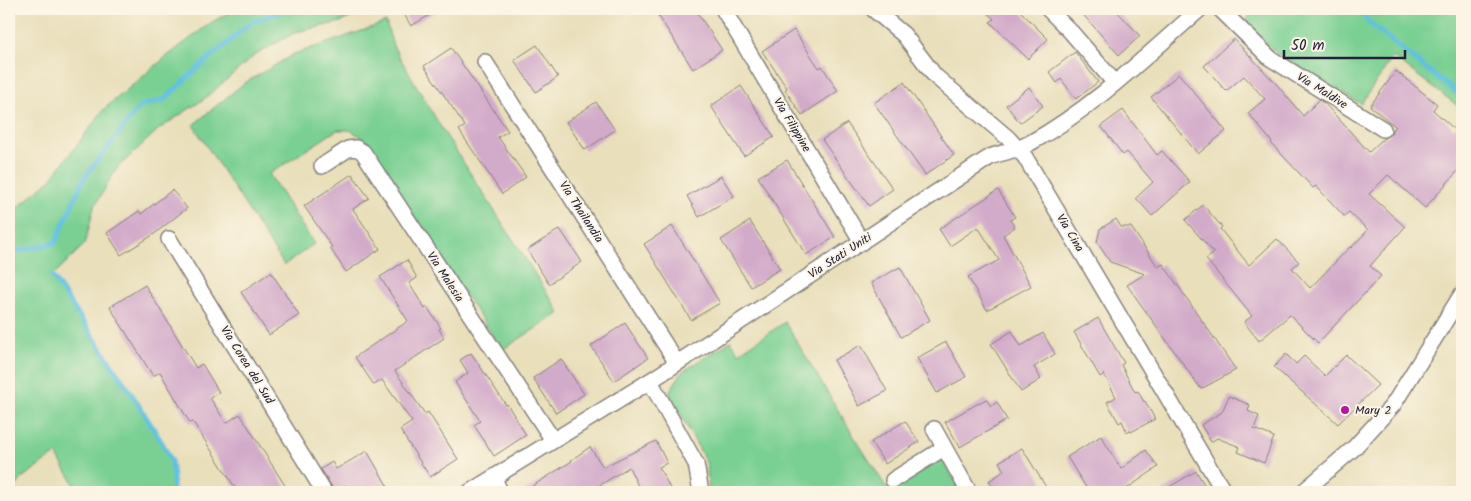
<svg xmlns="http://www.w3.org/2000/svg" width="1471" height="501" viewBox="0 0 1471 501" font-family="Kalam,sans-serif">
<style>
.green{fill:#7ad093;stroke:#4e7967}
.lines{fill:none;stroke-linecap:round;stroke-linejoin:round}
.stream{stroke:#62c1e0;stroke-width:5}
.building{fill:#d3abca}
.minor-casing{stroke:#86807b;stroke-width:18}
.minor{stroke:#fff;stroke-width:15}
.poi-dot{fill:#b5179e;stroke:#fcf5e5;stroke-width:2}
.labels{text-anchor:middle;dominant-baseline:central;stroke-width:4;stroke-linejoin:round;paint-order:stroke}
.street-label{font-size:12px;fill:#22223b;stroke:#fcf5e5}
.poi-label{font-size:12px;fill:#22223b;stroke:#fcf5e5;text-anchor:start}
</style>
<rect width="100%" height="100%" fill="#fcf5e5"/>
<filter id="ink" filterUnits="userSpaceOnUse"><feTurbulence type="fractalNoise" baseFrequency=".02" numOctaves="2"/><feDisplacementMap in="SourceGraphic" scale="10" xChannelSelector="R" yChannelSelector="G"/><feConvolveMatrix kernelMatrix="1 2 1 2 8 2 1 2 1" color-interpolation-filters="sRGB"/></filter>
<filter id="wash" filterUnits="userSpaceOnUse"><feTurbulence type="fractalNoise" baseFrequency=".0096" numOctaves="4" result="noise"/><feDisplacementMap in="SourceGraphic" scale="20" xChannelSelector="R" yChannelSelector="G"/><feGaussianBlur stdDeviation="1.12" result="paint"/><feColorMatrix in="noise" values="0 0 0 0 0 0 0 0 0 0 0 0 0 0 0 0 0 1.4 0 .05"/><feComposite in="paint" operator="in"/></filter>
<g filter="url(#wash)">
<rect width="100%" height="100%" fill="#e9dfbb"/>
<g class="green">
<polygon points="235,9 369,9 341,22 296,32 255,55 204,99 159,129 117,168 94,207 85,244 52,276 133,396 163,444 171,461 173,476 173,492 79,492 56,454 23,477 12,492 9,492 9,215 51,179 104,109 166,57 209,24"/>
<polygon points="1256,9 1462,9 1462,109 1393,57 1361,104 1275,52 1245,21"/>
<polygon points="386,22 393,46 442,129 560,313 502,350 360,136 350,130 337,130 269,174 314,244 284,265 193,125 243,84 294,54 342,38"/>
<polygon points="785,322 853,435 888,490 942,459 962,492 709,492 707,464 669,392 682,372 731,341 739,353"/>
</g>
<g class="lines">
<g class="stream">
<polyline points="1358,9 1370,24 1462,97"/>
<polyline points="9,253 55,243 84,178 140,106 164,100 199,67 252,22 289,9"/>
<polyline points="52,276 133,396 163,444 171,461 173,476 173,492"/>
</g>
</g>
<g id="blocks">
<g class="building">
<polygon points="412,9 440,9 411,26 404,14"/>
<polygon points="654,9 695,9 722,50 693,69"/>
<polygon points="983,9 1018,9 1048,39 1028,59 990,22 994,19"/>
<polygon points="1078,9 1115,9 1140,36 1119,55"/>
<polygon points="794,30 819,68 822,66 838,91 802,115 785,90 787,88 762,51"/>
<polygon points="1234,39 1279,87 1303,116 1319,100 1324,103 1369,152 1384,138 1391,134 1392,130 1396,127 1370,106 1396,71 1437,104 1433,110 1454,129 1462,119 1462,166 1425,208 1388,175 1369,194 1405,227 1370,266 1381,276 1318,343 1290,315 1259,341 1244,322 1252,316 1206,259 1214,253 1185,220 1203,205 1222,227 1220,229 1249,265 1277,239 1299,262 1292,268 1310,288 1350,247 1351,248 1368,230 1349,212 1344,216 1316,186 1313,188 1271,143 1272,142 1248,113 1265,99 1244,76 1226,91 1204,66"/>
<polygon points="537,45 558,77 536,92 514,60"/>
<polygon points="451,48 508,131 498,137 526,177 502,194 459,130 465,126 424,66"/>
<polygon points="1075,52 1098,82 1076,99 1061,79 1057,83 1049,72"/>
<polygon points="1179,74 1226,131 1198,154 1151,97"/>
<polygon points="904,82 954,155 925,175 874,103"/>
<polygon points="741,86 774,137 744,156 711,106"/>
<polygon points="1029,87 1043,106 1020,123 1006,105"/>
<polygon points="596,102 615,130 585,150 566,122"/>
<polygon points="1123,110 1157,155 1162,151 1190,182 1152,216 1136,198 1153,182 1127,152 1123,155 1101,126"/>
<polygon points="847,123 893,189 869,206 822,140"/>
<polygon points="787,160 835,237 806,255 758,177"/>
<polygon points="352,174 369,198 353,209 380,249 346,272 330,248 332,247 304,206"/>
<polygon points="721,176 734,196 699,217 687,196"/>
<polygon points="172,190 187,208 153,235 121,255 107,233 139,211 141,214"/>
<polygon points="998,190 1015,217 1010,220 1015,227 1003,235 1031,286 987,310 968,277 999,260 978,227 950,246 939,229"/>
<polygon points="1116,219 1121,227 1131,227 1158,267 1163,264 1236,370 1201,389 1127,285 1145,274 1110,262 1097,242 1100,229"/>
<polygon points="750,221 780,269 751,287 721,240"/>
<polygon points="672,226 720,303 691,320 644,244"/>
<polygon points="560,229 582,262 549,284 527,250"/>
<polygon points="407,260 417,278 409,283 425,309 427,307 441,328 439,329 444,338 395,371 425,414 428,412 458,459 430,477 400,430 412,422 382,380 374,385 355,357 408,321 380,277"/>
<polygon points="900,267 930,320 901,337 871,283"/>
<polygon points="271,272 299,315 269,335 241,292"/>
<polygon points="145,285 196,368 202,364 219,392 210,398 226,423 240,414 289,492 238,492 193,422 190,423 160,372 153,376 110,307"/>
<polygon points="1098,318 1124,363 1121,365 1135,392 1138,391 1144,402 1145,401 1155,419 1131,432 1130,430 1127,432 1122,421 1119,423 1107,402 1116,397 1104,374 1100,377 1074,332"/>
<polygon points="625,323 648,358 614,381 591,346"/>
<polygon points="1012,331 1021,346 1043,333 1055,354 1034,367 1041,379 1021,392 991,344"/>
<polygon points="946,342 966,377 937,393 917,358"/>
<polygon points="861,345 887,391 859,406 834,360"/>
<polygon points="471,353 506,405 507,404 526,435 494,456 474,425 480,421 455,382 468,373 460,360"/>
<polygon points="1286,354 1296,364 1304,356 1325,376 1346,355 1378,385 1338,424 1274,367"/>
<polygon points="561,359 584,394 556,413 533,378"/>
<polygon points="1229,396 1250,405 1248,411 1259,416 1254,429 1274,437 1264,463 1238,452 1240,447 1217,438 1211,442 1201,425 1222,412"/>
<polygon points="986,399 991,406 997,402 1007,420 960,447 945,422"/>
<polygon points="905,421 919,442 885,464 871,442"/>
<polygon points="1101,436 1121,469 1146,450 1158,467 1122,492 1089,492 1067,457"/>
<polygon points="656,441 667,463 659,467 672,492 641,492 629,467 589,492 523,492 572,461 571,460 590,447 603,467"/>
<polygon points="1022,448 1049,492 996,492 989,481 1004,471 999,462"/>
<polygon points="367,451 391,492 350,492 346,485 333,492 332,487 321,469 332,462 336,469"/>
<polygon points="1196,471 1209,492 1161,492"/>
</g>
</g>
</g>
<g filter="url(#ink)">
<use href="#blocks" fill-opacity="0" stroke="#86807b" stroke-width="1"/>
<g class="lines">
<g class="minor-casing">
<g id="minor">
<polyline points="723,9 862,242"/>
<polyline points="873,9 904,35 935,76 1008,138 1025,157 1224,492"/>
<polyline points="1048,9 1071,32 1115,83"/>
<polyline points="1220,9 1270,58 1383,129"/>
<polyline points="485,62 677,363"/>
<polyline points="322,166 348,149 356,148 363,152 553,440"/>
<polyline points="169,239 324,492"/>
<polyline points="650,381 696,464 701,492"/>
<polyline points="934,429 969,492"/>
<polyline points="494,478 500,492"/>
<polyline points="893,480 944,448"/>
<path d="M 470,492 L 650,381 L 990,157 C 1003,152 1018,150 1030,143 C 1092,109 1147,55 1200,9"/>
<polyline points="1303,492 1354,448 1393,405 1462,294"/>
</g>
</g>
<use href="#minor" class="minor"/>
</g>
</g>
<circle class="poi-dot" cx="1345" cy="410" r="5"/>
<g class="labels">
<g class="street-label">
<text transform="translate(1322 91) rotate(32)">Via Maldive</text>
<text transform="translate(792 125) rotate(59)">Via Filippine</text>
<text transform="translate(581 212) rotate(57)">Via Thailandia</text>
<text transform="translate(1070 233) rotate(59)">Via Cina</text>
<text transform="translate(840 256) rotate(-33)">Via Stati Uniti</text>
<text transform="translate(445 277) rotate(57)">Via Malesia</text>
<text transform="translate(247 365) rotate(58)">Via Corea del Sud</text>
</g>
<g class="poi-label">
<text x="1355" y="410">Mary 2</text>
</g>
</g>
<rect width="1471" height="501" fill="none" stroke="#fcf5e5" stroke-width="30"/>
<path d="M1284 50v8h121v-8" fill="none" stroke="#22223b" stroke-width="2.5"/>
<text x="1291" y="50" font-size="15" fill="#22223b" stroke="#fcf5e5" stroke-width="4" paint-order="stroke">50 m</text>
</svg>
